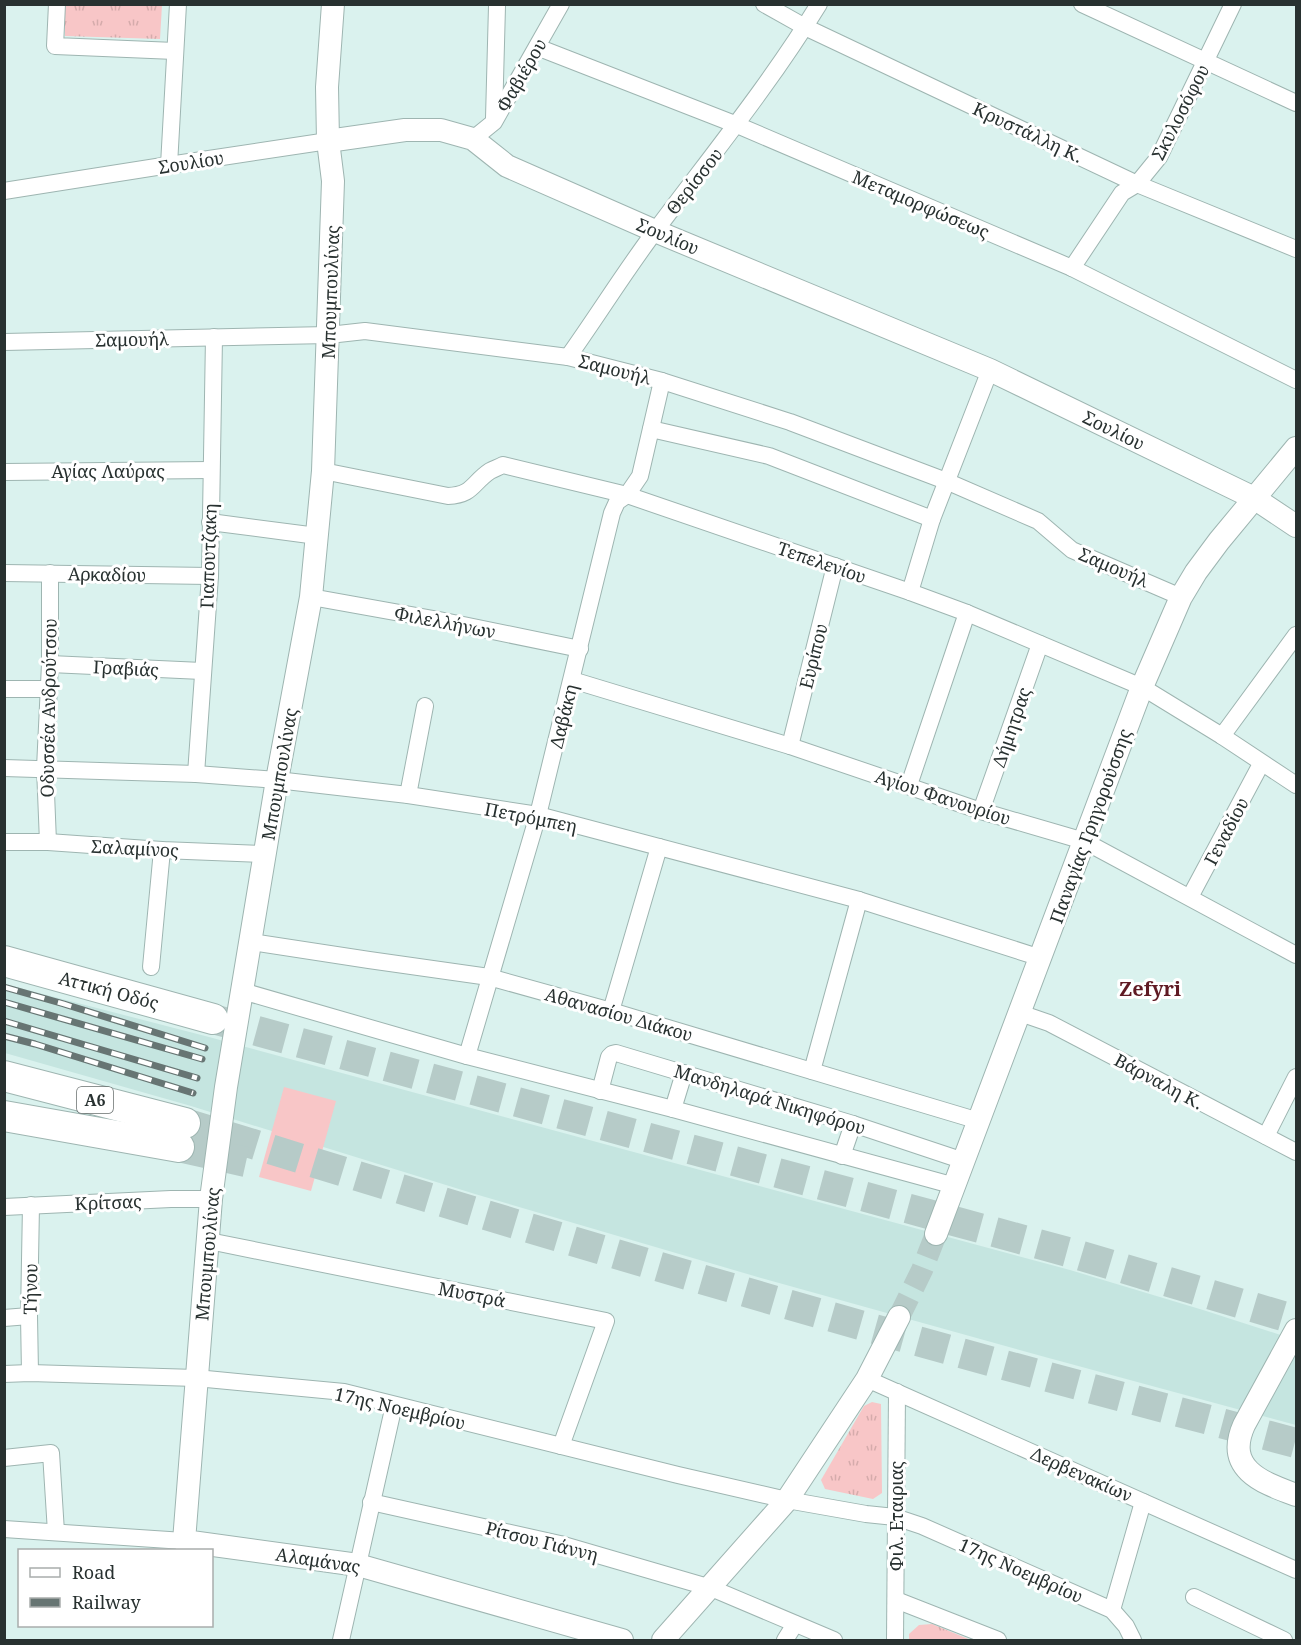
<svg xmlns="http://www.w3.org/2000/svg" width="1301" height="1645" viewBox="0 0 1301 1645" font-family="'Noto Serif',serif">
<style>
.built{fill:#c5e5e0}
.grass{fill:url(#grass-tufts)}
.pitch{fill:#f8c6c7}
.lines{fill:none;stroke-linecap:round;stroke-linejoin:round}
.secondary-tunnel{stroke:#b6cbc8;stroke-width:22;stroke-dasharray:22 11;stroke-linecap:butt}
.highway-tunnel{stroke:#b6cbc8;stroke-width:30;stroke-dasharray:30 15;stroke-linecap:butt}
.street-casing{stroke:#9eb5b1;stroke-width:18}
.secondary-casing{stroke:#9eb5b1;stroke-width:24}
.highway-casing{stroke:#9eb5b1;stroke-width:32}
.street{stroke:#fff;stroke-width:16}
.secondary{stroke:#fff;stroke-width:22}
.highway{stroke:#fff;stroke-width:30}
.rail-casing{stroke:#677573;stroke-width:7}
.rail{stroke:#fff;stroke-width:4.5;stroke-dasharray:14;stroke-linecap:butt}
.labels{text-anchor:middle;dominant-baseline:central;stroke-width:6;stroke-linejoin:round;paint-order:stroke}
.shield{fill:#fff;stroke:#686f6e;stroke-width:1.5}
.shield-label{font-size:16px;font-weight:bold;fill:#283130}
.street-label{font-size:18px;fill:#283130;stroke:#fff}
.neighbourhood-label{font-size:20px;font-weight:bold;fill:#5f1a23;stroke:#fff}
</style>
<defs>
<pattern id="grass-tufts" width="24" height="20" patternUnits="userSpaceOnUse" patternTransform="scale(1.5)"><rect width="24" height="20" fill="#f8c6c7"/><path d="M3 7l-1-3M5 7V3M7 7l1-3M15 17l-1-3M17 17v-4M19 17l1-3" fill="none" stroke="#d5abab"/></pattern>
</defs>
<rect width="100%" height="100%" fill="#daf2ee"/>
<polygon class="built" points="4,984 209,1037 1070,1270 1203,1310 1296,1340 1296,1425 1045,1357 761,1278 475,1194 191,1106 5,1053"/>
<g class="grass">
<polygon points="65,5 162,5 160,39 65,36"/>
<polygon points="872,1402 881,1404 882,1493 873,1499 825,1489 821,1480 864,1406"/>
<polygon points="932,1624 971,1640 909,1640 909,1634 919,1625"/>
</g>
<polygon class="pitch" points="284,1087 336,1101 311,1191 259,1177"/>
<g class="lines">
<polyline class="secondary-tunnel" points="899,1317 922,1270 936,1234"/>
<g class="highway-tunnel">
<polyline points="213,1019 1075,1254 1296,1320"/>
<path d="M 185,1123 C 370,1180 556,1237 742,1291 C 926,1345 1111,1394 1296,1443"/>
<polyline points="179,1147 246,1162"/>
</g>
<g class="street-casing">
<g id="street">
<polyline points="57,4 55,46 175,51"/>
<polyline points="764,4 805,27 1137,184 1296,249"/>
<polyline points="1082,4 1296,103"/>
<polyline points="537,47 737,125 1072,268 1296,380"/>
<polyline points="494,118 497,6"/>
<polyline points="473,139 494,122 561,4"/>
<polyline points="169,165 178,4"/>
<polyline points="4,191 169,165 328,141"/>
<polyline points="1072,268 1122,193 1137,184 1159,157 1233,4"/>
<polyline points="4,342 329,335 365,331 568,357 662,381 790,422 946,481 1038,521 1072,550 1181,597"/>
<path d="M 568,357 C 598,315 625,271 656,230 C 712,155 770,84 819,4"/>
<polyline points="651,429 769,456 932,519"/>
<path d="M 323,471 L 448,496 C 473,495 472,483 490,471 C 494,469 499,467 503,465 L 627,495 L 910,592 L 967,613 L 1142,687 L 1222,736 L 1296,785"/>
<polyline points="4,472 211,470"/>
<polyline points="210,522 317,536"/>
<polyline points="4,573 210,576"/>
<polyline points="910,592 932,519 990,370"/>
<polyline points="311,597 439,620 580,649"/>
<polyline points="50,664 202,671"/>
<polyline points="572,680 790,746 981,811 1084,841 1296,955"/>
<polyline points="4,689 48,689"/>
<polyline points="1222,736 1296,635"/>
<polyline points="790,746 835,566"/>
<polyline points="4,768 196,774 277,780 408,795 538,815 859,900 1041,958"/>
<polyline points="196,774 210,576 214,337"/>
<polyline points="909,785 967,613"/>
<polyline points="408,795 425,706"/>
<polyline points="981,811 1040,644"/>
<polyline points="4,842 48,842 162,850 265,854"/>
<polyline points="48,842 45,768 50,664 50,573"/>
<polyline points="1190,897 1261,764"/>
<polyline points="251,942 369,960 489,977 611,1011 979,1121"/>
<polyline points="151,967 162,850"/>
<polyline points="242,991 467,1056 673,1109 955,1186"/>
<polyline points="611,1011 659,847"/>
<polyline points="1020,1013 1049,1023 1296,1152"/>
<polyline points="467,1056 538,815 612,513 617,502 627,495 640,476 662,381"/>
<polyline points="812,1071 859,900"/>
<polyline points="600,1091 609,1057 612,1054 616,1053 853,1124 964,1161"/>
<polyline points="673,1109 684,1073"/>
<polyline points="1266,1136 1296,1077"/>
<polyline points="842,1156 853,1124"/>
<polyline points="4,1207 171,1199 211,1199"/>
<polyline points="209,1241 606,1321 561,1446"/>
<polyline points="4,1318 29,1316"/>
<polyline points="30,1373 29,1316 31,1205"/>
<polyline points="4,1374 30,1373 196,1378 344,1392 678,1475 787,1500 866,1514 895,1517 922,1526 1112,1610 1126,1626 1133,1640"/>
<polyline points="867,1379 1296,1570"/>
<polyline points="4,1458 51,1453 56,1532"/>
<polyline points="371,1502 560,1544 711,1588 834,1640"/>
<polyline points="4,1529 184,1541"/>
<polyline points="1194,1597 1284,1640"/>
<polyline points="896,1600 998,1640"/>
<polyline points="1112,1610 1143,1502"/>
<polyline points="341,1640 394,1405"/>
<polyline points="785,1640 795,1624"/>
<polyline points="895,1640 897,1392"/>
</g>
</g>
<g class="secondary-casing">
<g id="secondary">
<polyline points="333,4 327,87 328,141 333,181 323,471 311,597 277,780 242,991 226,1087 211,1199 184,1541 358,1565 622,1640"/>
<polyline points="328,141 405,130 441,130 473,139 507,166 655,231 990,370 1254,498 1296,526"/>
<polyline points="936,1234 1142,687 1181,597 1196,572 1219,541 1296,448"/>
<path d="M 1296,1330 L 1244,1425 C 1224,1470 1264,1483 1296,1495"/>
<polyline points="663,1640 787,1500 867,1379 899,1317"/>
</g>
</g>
<g class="highway-casing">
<g id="highway">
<polyline points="4,961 213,1019"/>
<polyline points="4,1076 185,1123"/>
<polyline points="4,1116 179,1147"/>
</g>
</g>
<use href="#street" class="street"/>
<use href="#secondary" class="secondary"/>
<use href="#highway" class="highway"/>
<g class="rail-casing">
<g id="rail">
<polyline points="4,987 64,1004 205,1048"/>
<polyline points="4,1002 202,1059"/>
<polyline points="4,1021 197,1078"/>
<polyline points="4,1036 35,1044 193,1093"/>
</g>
</g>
<use href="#rail" class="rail"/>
</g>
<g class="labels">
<rect class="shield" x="77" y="1087" width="36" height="26" rx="4.5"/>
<g class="shield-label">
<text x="95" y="1100">Α6</text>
</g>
<g class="street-label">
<text transform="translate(521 75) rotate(-60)">Φαβιέρου</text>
<text transform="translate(1180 112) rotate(-63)">Σκυλοσόφου</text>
<text transform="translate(1028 132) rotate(25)">Κρυστάλλη Κ.</text>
<text transform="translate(191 162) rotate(-9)">Σουλίου</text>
<text transform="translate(694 181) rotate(-52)">Θερίσσου</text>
<text transform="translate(921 204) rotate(23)">Μεταμορφώσεως</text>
<text transform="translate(668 236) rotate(23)">Σουλίου</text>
<text transform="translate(330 292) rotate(-88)">Μπουμπουλίνας</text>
<text transform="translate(132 339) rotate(-1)">Σαμουήλ</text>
<text transform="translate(615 369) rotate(14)">Σαμουήλ</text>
<text transform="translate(1114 430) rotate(26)">Σουλίου</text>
<text x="108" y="471">Αγίας Λαύρας</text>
<text transform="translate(208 556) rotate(-88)">Γιαπουτζακη</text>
<text transform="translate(822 562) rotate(19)">Τεπελενίου</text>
<text transform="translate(1114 567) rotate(23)">Σαμουήλ</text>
<text transform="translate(107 574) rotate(1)">Αρκαδίου</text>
<text transform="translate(445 622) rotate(11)">Φιλελλήνων</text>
<text transform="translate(813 656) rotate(-76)">Ευρίπου</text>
<text transform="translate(126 668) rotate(3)">Γραβιάς</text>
<text transform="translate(48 708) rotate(-89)">Οδυσσέα Ανδρούτσου</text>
<text transform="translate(563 716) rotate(-76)">Δαβάκη</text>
<text transform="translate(1011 727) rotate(-71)">Δήμητρας</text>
<text transform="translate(279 774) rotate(-80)">Μπουμπουλίνας</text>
<text transform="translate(943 797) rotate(18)">Αγίου Φανουρίου</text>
<text transform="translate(531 817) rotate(11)">Πετρόμπεη</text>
<text transform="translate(1090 826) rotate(-70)">Παναγίας Γρηγορούσσης</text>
<text transform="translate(1226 831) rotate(-62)">Γεναδίου</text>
<text transform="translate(135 848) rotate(3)">Σαλαμίνος</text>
<text transform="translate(109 990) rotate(15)">Αττική Οδός</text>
<text transform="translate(619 1014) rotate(16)">Αθανασίου Διάκου</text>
<text transform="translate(1159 1081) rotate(28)">Βάρναλη Κ.</text>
<text transform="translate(770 1099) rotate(17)">Μανδηλαρά Νικηφόρου</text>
<text transform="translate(108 1202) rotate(-2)">Κρίτσας</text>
<text transform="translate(207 1254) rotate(-85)">Μπουμπουλίνας</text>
<text transform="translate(30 1289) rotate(-89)">Τήνου</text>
<text transform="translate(472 1294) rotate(11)">Μυστρά</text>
<text transform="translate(400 1408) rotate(13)">17ης Νοεμβρίου</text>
<text transform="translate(1082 1474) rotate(24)">Δερβενακίων</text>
<text transform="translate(896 1516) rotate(-90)">Φιλ. Εταιριας</text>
<text transform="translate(542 1541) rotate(14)">Ρίτσου Γιάννη</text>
<text transform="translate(318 1560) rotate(9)">Αλαμάνας</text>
<text transform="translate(1021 1570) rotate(24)">17ης Νοεμβρίου</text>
</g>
<g class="neighbourhood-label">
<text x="1150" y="988">Zefyri</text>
</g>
</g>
<rect width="1301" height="1645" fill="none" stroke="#283130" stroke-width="12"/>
<rect x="18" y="1549" width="195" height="78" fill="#ffffff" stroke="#a9adac" stroke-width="1.5"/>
<rect x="30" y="1568" width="30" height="9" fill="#ffffff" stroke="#a9adac" stroke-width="1.5"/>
<text x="72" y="1579" font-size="18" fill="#283130">Road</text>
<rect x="30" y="1598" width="30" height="9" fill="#677573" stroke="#a9adac" stroke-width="1.5"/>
<text x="72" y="1609" font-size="18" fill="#283130">Railway</text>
</svg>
